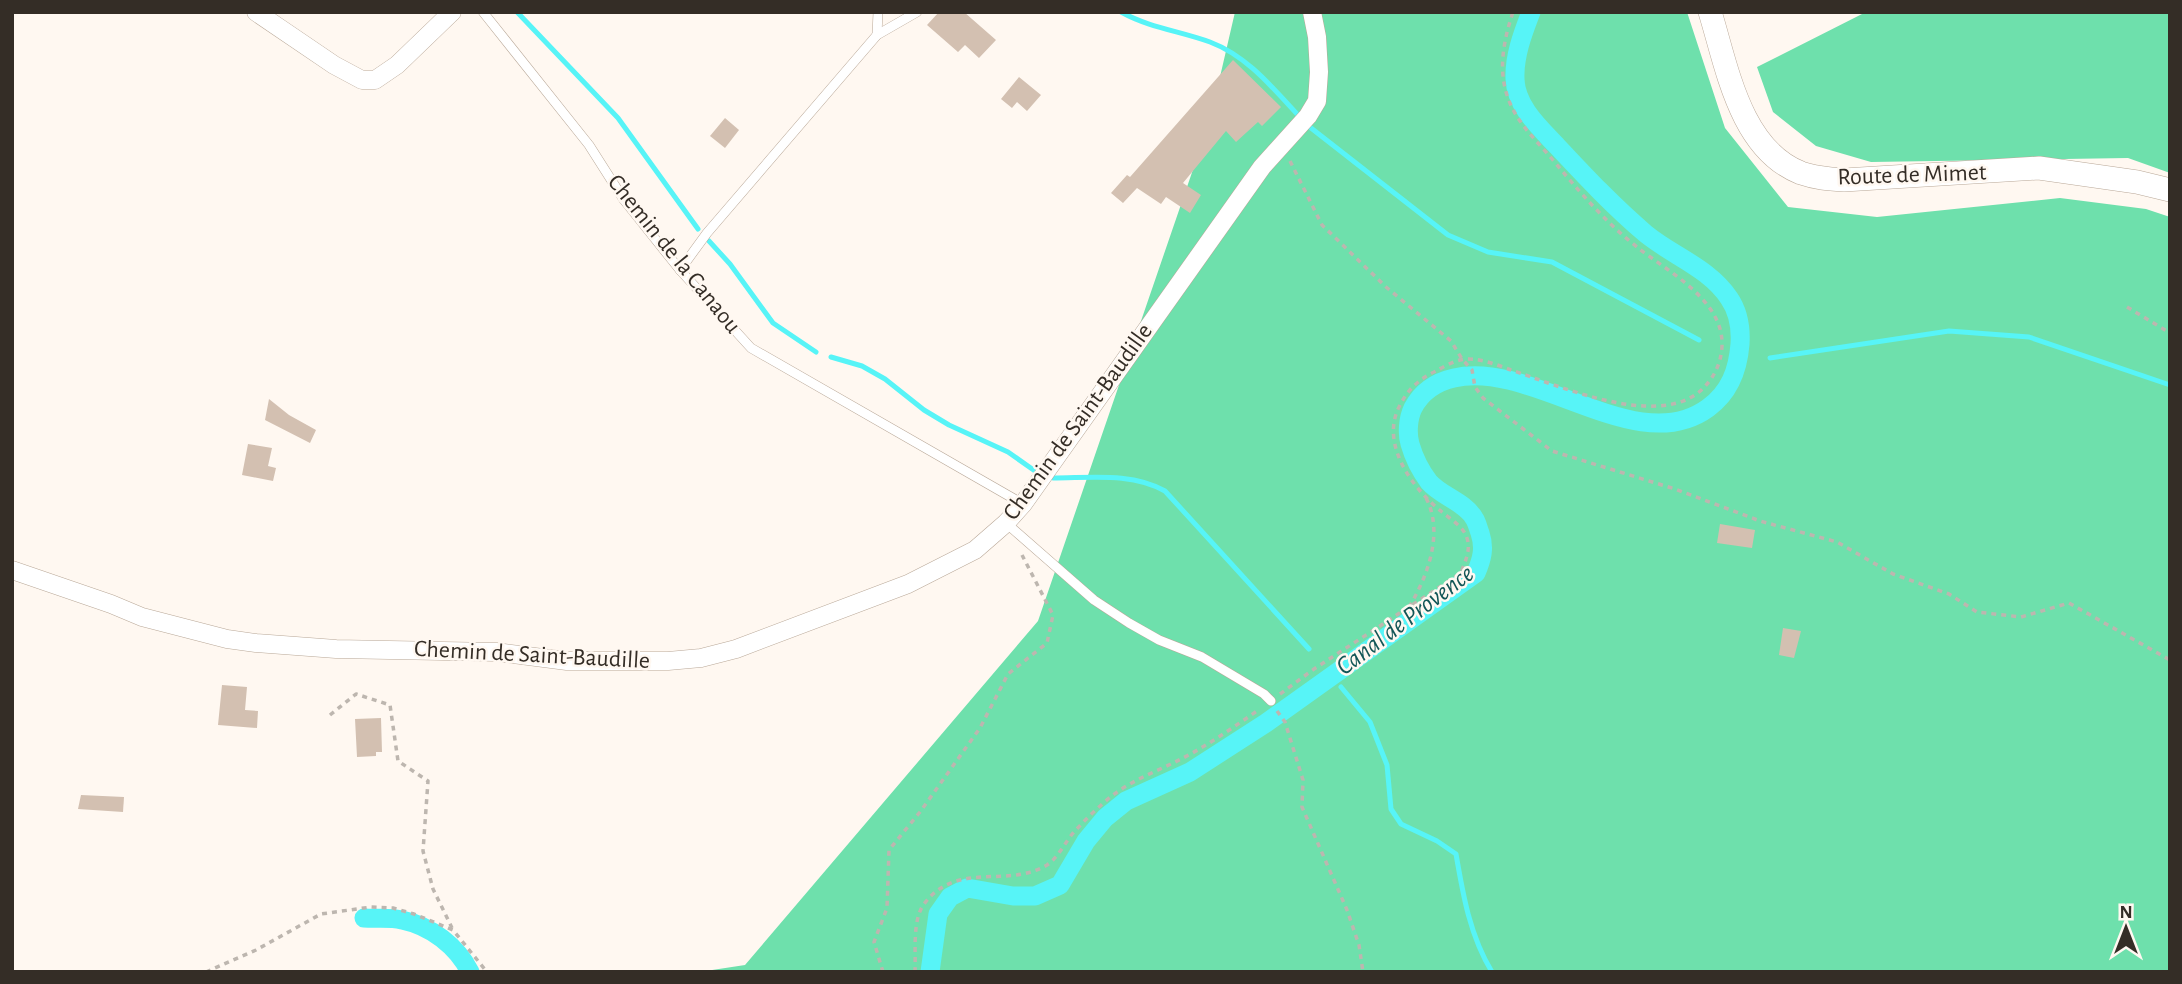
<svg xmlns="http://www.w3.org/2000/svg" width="2182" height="984" viewBox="0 0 2182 984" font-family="'Alegreya Sans',sans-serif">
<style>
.forest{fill:#6ee0ac}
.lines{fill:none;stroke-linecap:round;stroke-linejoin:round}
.stream{stroke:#57f4f7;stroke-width:5}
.canal{stroke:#57f4f7;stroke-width:19}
.building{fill:#d3c0b1}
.service-casing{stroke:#b9a898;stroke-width:10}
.minor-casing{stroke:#b9a898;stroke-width:19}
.tertiary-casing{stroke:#b9a898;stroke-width:24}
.path{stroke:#bdb6af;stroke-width:3.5;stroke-dasharray:5 5;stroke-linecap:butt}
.service{stroke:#fff;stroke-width:9}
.minor{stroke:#fff;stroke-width:18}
.tertiary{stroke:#fff;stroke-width:23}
.labels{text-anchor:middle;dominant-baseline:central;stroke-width:5;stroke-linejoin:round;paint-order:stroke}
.street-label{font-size:24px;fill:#342d26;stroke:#fff8f1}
.water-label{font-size:26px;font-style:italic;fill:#125657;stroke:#fff8f1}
</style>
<rect width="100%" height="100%" fill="#fff8f1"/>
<g class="forest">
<polygon points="1235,12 1687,12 1725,128 1788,207 1877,217 2060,198 2146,209 2170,217 2170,972 699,972 745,965 1038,621 1210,120"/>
<polygon points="1866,12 2170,12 2170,173 2128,158 1871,162 1816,146 1773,112 1757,67"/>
</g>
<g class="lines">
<g class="stream">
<polyline points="517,12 618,118 698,229"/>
<path d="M 1121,12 C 1150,28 1180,31 1210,42 C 1247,56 1272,87 1298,115"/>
<polyline points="1311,128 1448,235 1488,252 1552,262 1699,340"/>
<polyline points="709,241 730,264 773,323 816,352"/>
<polyline points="831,357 862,366 885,379 924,410 949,425 1008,452 1035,471"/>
<polyline points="1770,358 1949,331 2029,337 2170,385"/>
<path d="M 1053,478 C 1090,478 1132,472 1165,491 L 1309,649"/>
<path d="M 1341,687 L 1370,722 L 1387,765 L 1391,809 L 1401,824 L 1437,841 L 1456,854 C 1463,895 1470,936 1492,972"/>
</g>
<g class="canal">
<path d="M 364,918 C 376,919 390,917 402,920 C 431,926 457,946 470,972"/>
<path d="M 930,972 L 938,914 L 950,897 L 967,888 L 1013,896 L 1035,896 L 1060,885 L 1086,841 L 1105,818 L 1126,801 L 1190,772 L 1266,723 L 1476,573 C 1482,559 1485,548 1480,533 C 1478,528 1477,522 1474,518 C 1465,502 1441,496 1429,482 C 1420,470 1414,458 1410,444 C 1407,434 1408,418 1413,408 C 1422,391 1436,382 1454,378 C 1534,360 1637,460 1708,408 C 1730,392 1738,370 1740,344 C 1741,328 1738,311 1729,298 C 1709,268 1673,256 1646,234 C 1613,206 1585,176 1556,145 C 1538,126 1516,106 1515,79 C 1514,56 1523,33 1531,12"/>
</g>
</g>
<g class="building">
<polygon points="939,12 964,12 996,40 979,58 965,45 958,52 927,25"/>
<polygon points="1233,60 1281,107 1262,126 1258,122 1236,142 1226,131 1183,183 1201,195 1190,213 1166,197 1161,204 1137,188 1123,203 1111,193 1127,175 1130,177"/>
<polygon points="1019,77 1041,95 1027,111 1017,102 1012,108 1001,99"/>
<polygon points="725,118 739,130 725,148 710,136"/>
<polygon points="269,399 289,415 316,430 310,443 265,420"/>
<polygon points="248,444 272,448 268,466 276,468 273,481 242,475"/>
<polygon points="1720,524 1755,530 1752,548 1717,543"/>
<polygon points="1783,628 1801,631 1794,658 1779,655"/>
<polygon points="222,685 247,687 245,710 258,711 257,728 218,725"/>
<polygon points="381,718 382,752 376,752 376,756 357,757 355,719"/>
<polygon points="81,795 124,797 123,812 78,809"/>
</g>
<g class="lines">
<g class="service-casing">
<g id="service">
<polyline points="483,12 589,145 624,200 680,270 751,348 1023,504"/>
<polyline points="877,35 878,12"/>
<polyline points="680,270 707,233 877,35 917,12"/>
<polyline points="1006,523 1094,600 1129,623 1159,640 1202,657 1264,694 1271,701"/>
</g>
</g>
<g class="minor-casing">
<g id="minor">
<polyline points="256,12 334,65 362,80 375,80 397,65 452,12"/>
<polyline points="12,570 111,604 142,617 227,639 256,643 336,649 496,652 567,661 668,661 701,658 736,649 908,584 975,550 1006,523 1023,504 1262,167 1308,116 1317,101 1319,72 1317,37 1312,12"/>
</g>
</g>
<g class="tertiary-casing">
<path id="tertiary" d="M 1710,12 C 1727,67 1740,149 1801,173 C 1815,178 1829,179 1844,180 L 2039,168 L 2137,182 L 2170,190"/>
</g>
<g class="path">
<polyline points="1290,161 1322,225 1386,287 1451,341 1462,359 1472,370 1475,387 1483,398 1552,451 1675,489 1760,521 1837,542 1893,574 1949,594 1977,612 2021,617 2069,603 2170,660"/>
<polyline points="2127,307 2170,333"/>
<path d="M 1409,607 C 1428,576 1444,532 1426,498"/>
<path d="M 1280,694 L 1314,669 L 1461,573 C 1465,561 1471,551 1467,538 C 1464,527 1450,519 1442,512 C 1413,489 1380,445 1399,407 C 1407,390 1419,379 1436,371 C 1443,367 1452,362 1460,360 C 1476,356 1497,365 1511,370 C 1560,386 1654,428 1699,392 C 1713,380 1721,365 1722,346 C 1724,300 1668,272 1637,247 C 1605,222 1578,190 1552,159 C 1535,139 1515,121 1507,95 C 1498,68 1504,39 1513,12"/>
<polyline points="1277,711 1285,722 1303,780 1302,807 1347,910 1359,945 1363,972"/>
<polyline points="330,715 356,694 390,705 398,761 428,781 423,851 433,889 452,928"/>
<polyline points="206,972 256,950 321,914 371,907 393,908 414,914 453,930 487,972"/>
<polyline points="883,972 874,942 887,908 889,850 920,812 980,728 1008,674 1047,643 1053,615 1022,555"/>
<path d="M 915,972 C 916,952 912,920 924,904 C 957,860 1007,889 1047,865 C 1058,858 1065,842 1074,832 C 1086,819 1099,806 1113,795 C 1134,779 1160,770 1183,758 C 1210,744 1235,726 1260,709"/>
</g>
<use href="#service" class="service"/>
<use href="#minor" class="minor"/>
<use href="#tertiary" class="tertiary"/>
</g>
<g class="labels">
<g class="street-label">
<text transform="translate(1912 175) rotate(-2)">Route de Mimet</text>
<text transform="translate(674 254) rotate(51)">Chemin de la Canaou</text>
<text transform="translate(1078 422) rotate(-54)">Chemin de Saint-Baudille</text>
<text transform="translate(532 655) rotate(3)">Chemin de Saint-Baudille</text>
</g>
<g class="water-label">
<text transform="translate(1405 620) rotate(-37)">Canal de Provence</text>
</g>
</g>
<rect width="2182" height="984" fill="none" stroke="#342d26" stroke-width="28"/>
<g transform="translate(2126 928)" stroke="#fff8f1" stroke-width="5" paint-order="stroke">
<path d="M0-5L12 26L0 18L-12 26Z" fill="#342d26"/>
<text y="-10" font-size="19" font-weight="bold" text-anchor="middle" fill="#342d26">N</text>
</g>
</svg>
